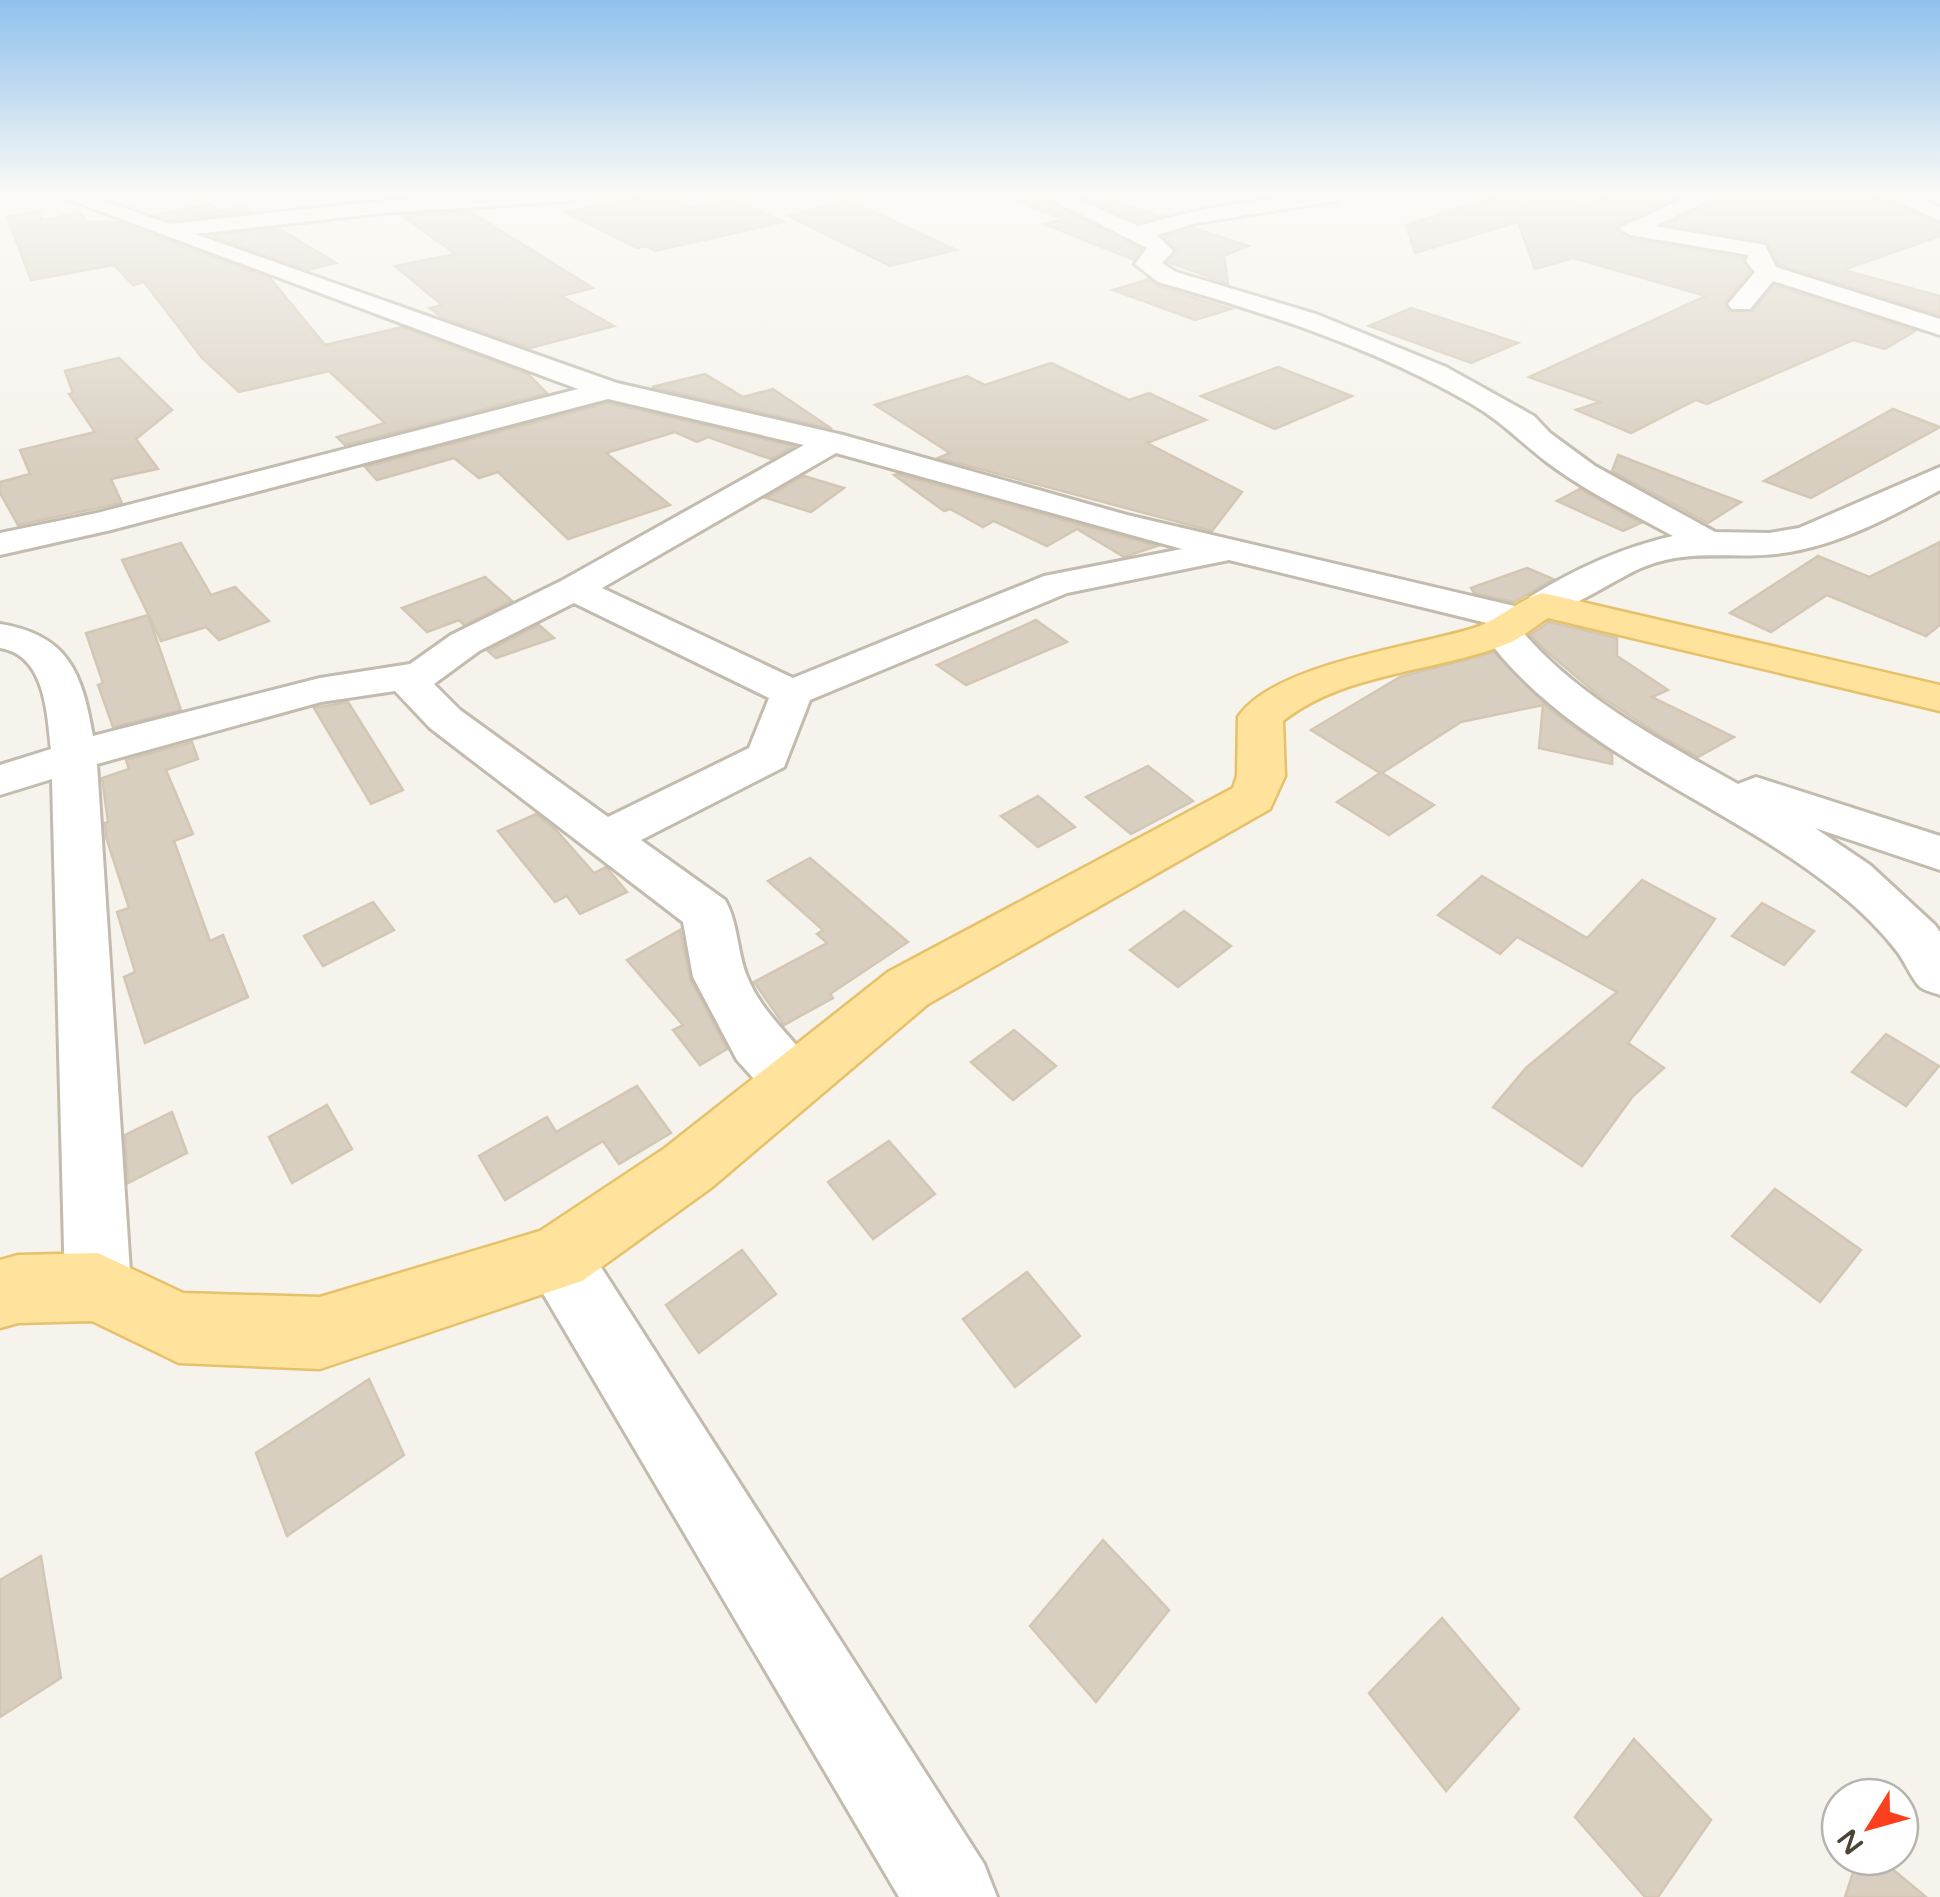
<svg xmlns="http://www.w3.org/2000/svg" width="1940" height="1897" viewBox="0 0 1940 1897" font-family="'Varela Round',sans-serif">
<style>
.building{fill:#d8cfc1;stroke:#d3c7b4;stroke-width:2.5}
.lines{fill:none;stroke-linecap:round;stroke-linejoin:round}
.minor-casing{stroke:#c2bbae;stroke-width:6}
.major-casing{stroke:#e6c16a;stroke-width:5}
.minor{fill:#fff;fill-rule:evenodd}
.major{fill:#ffe39c;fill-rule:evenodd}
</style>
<rect width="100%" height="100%" fill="#f6f3ec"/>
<g class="building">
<polygon points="648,195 665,195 692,208 732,199 784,222 655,251 646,246 637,248 566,212"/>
<polygon points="1011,195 1038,195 1141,249 1134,260 1044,224 1065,219 1011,199"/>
<polygon points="1080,195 1098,195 1160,216 1138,222"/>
<polygon points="1500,195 1577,195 1578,202 1585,204 1616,195 1681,195 1617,225 1615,229 1629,239 1743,258 1750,272 1725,302 1729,311 1753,311 1774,285 1915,331 1885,349 1853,340 1707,404 1696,400 1631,433 1576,410 1600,402 1529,377 1706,296 1573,258 1535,269 1518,222 1415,253 1406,225"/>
<polygon points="1724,195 1865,195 1888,201 1940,225 1940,236 1843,270 1940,296 1940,315 1779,264 1766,241 1667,224"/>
<polygon points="848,200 956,250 890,266 789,216"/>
<polygon points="210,204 220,211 242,207 250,212 169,220 154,215"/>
<polygon points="469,211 593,288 561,296 614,326 530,348 443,318 430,308 442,305 395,266 456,254 402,216"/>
<polygon points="39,212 42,220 80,213 88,222 118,222 270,278 325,345 402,327 528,374 547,393 345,445 337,437 385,423 329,371 239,392 202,358 144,282 133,285 114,265 31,280 7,217"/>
<polygon points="278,228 336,263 307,270 212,236"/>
<polygon points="1194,228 1248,246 1224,256 1228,284 1168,262 1177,251 1164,237"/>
<polygon points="1149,279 1157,286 1231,309 1195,320 1113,290"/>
<polygon points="1411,308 1518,343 1471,363 1369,326"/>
<polygon points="119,358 172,410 136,439 158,469 111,479 122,503 18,525 0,493 0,482 30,474 20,450 95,432 69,394 73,393 65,371"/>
<polygon points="1051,363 1129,400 1149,393 1206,420 1147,443 1242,492 1212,531 938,458 950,453 875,405 967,376 985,385"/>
<polygon points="1278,367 1352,396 1275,429 1201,396"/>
<polygon points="705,374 743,397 773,389 832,429 652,387"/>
<polygon points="608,403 794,446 771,459 708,437 697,442 675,432 606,453 670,505 568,539 498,472 479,478 454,458 377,480 365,467"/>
<polygon points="1893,409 1940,427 1811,498 1764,481"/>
<polygon points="1618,455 1711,491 1741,502 1708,523 1612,471"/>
<polygon points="897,474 1157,546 1124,557 1077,529 1047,546 994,521 983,527 950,509 944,511 894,475"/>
<polygon points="804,476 844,488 811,512 766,498"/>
<polygon points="1580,489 1608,505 1641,523 1623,531 1557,501"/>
<polygon points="1940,542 1940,625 1926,636 1827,595 1771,632 1730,613 1818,556 1869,577"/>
<polygon points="181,543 211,595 235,587 269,621 219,640 206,627 161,641 122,560"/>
<polygon points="1527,568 1553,579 1514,602 1474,593 1471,588"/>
<polygon points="485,577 512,601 464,625 459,620 427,632 402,608"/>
<polygon points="148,615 181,710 113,727 98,685 103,683 86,633"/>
<polygon points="1036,620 1067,642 966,685 937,665"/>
<polygon points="1549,622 1617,638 1617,656 1668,690 1652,697 1734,737 1698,757 1653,731 1597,694 1546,651 1530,635"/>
<polygon points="539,625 554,638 496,658 488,651"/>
<polygon points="1494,652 1553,712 1612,753 1612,764 1539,748 1543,705 1461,722 1382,773 1434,805 1389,835 1337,802 1380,773 1311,730 1400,677"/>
<polygon points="348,702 403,790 371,804 314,708"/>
<polygon points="192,742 198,759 166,770 193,834 174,841 210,941 223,935 248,997 145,1043 124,977 135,972 117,912 129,908 106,837 105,823 108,822 102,778 129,769 126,760"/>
<polygon points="1148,766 1193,801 1131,834 1086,797"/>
<polygon points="1038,796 1075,827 1038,847 1001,816"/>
<polygon points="536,814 556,830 594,873 606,867 627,892 580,914 567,896 555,902 498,831"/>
<polygon points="810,858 908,942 830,994 833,998 784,1025 754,982 827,943 817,934 823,930 768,881"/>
<polygon points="1482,876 1587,938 1642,880 1715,919 1628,1043 1664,1068 1633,1096 1582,1166 1493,1107 1526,1068 1617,992 1517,937 1500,954 1438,915"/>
<polygon points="373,902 394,930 323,966 304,936"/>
<polygon points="1762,903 1814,931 1784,965 1732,936"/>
<polygon points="1184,911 1231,946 1178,987 1130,950"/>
<polygon points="680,930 690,979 727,1049 700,1065 673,1030 683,1025 627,960"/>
<polygon points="1014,1030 1056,1066 1013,1100 971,1062"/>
<polygon points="1886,1034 1939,1066 1906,1106 1852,1072"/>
<polygon points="637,1086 671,1133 619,1164 603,1141 505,1200 479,1156 547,1117 556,1132"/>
<polygon points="327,1105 352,1149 292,1183 269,1137"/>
<polygon points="172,1112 187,1153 128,1183 125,1135"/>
<polygon points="889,1141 935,1194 873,1239 828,1182"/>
<polygon points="1775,1189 1861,1250 1820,1302 1732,1236"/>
<polygon points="742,1250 776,1294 699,1353 666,1305"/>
<polygon points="1027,1272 1080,1336 1015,1387 963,1319"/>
<polygon points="369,1379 404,1455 287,1536 256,1453"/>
<polygon points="1103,1540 1169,1610 1096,1702 1030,1626"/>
<polygon points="41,1556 61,1678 0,1717 0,1580"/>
<polygon points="1442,1618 1519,1709 1446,1791 1369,1693"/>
<polygon points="1634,1739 1711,1820 1658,1897 1645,1897 1575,1817"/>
<polygon points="1858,1857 1878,1857 1926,1897 1845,1897"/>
</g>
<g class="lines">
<g class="minor-casing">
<g id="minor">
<path d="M 57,195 L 88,195 L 169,224 L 382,201 L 465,195 L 578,195 L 568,201 L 382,213 L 195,234 L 617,383 L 843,435 L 1127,515 L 1527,609 L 1524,605 L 1530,597 C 1575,569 1620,548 1673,536 C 1631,513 1587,492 1548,463 C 1519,441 1503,422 1470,403 C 1373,347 1266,313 1158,282 L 1135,264 L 1147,248 L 1042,195 L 1070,195 L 1138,226 C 1206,206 1274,195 1345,195 L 1335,201 L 1196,223 L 1157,235 L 1173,251 L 1162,263 L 1176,272 L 1316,314 L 1446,367 L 1534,416 L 1550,433 L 1595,466 L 1715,532 L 1769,533 L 1799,528 L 1940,467 L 1940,490 C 1891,517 1839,545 1783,553 C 1736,560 1692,548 1646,566 C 1620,575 1558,620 1535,614 L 1538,619 L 1533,627 L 1521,630 C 1577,697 1663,742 1738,784 L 1756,777 L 1940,836 L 1940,870 L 1815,828 L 1870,865 L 1935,925 L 1940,932 L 1940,995 C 1933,992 1924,991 1919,986 C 1911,977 1906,964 1899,954 C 1881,930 1858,908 1835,890 C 1724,801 1564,750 1481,630 L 1487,623 L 1229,560 L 1067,593 L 810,700 L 784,767 L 641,840 L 725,900 C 738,923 737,950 746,974 C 763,1019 803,1043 822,1082 L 814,1099 L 793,1106 L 772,1099 L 737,1060 L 693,977 L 683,922 L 430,728 L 395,691 L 321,702 L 97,764 L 131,1287 L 122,1310 L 98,1319 L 74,1310 L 65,1287 L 52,779 L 0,795 L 0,765 L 51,749 C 47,712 45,655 0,648 L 0,624 C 68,635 82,672 93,736 L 320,678 L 410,664 L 451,635 L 561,581 L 804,445 L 608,399 L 111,530 L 0,555 L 0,533 L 97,513 L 578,389 ZM 836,453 L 1182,549 L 1044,576 L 793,678 L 602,588 ZM 574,603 L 769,698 L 749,748 L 608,817 L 460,710 L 434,684 L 479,651 Z"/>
<polygon points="1691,195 1720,195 1655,226 1765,245 1776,267 1940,319 1940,335 1773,281 1750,309 1732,309 1728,304 1755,272 1746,261 1749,255 1630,235 1619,228"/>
<polygon points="1884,195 1912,195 1940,207 1940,221"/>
<polygon points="558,1227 581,1236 984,1864 997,1897 899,1897 535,1280 525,1258 535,1236"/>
</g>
</g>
<g class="major-casing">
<path id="major" d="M 1543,593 L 1940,685 L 1940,711 L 1548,618 C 1535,626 1523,637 1509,643 C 1436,673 1346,671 1283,721 L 1285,776 L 1270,809 L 928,1004 L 711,1188 L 582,1281 L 320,1369 L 179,1363 L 92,1321 L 18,1323 L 0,1328 L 0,1260 L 18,1255 L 98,1253 L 183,1293 L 320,1297 L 540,1231 L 665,1148 L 888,972 L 1233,788 L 1237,776 L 1238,717 C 1273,664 1414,647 1474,628 C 1499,620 1517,600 1543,593 Z"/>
</g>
<use href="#minor" class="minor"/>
<use href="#major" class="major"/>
</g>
<linearGradient id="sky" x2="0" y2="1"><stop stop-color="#8fc1ec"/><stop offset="0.42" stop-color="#fbfaf6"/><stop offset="1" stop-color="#fbfaf6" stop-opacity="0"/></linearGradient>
<rect width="1940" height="461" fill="url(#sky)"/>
<g transform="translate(1870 1827) rotate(233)"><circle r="48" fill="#ffffff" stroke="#b7b4b0" stroke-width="2.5"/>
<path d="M0-8L18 38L0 25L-18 38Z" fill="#fc3f1d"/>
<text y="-15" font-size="28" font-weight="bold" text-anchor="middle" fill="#4b4439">N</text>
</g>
</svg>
